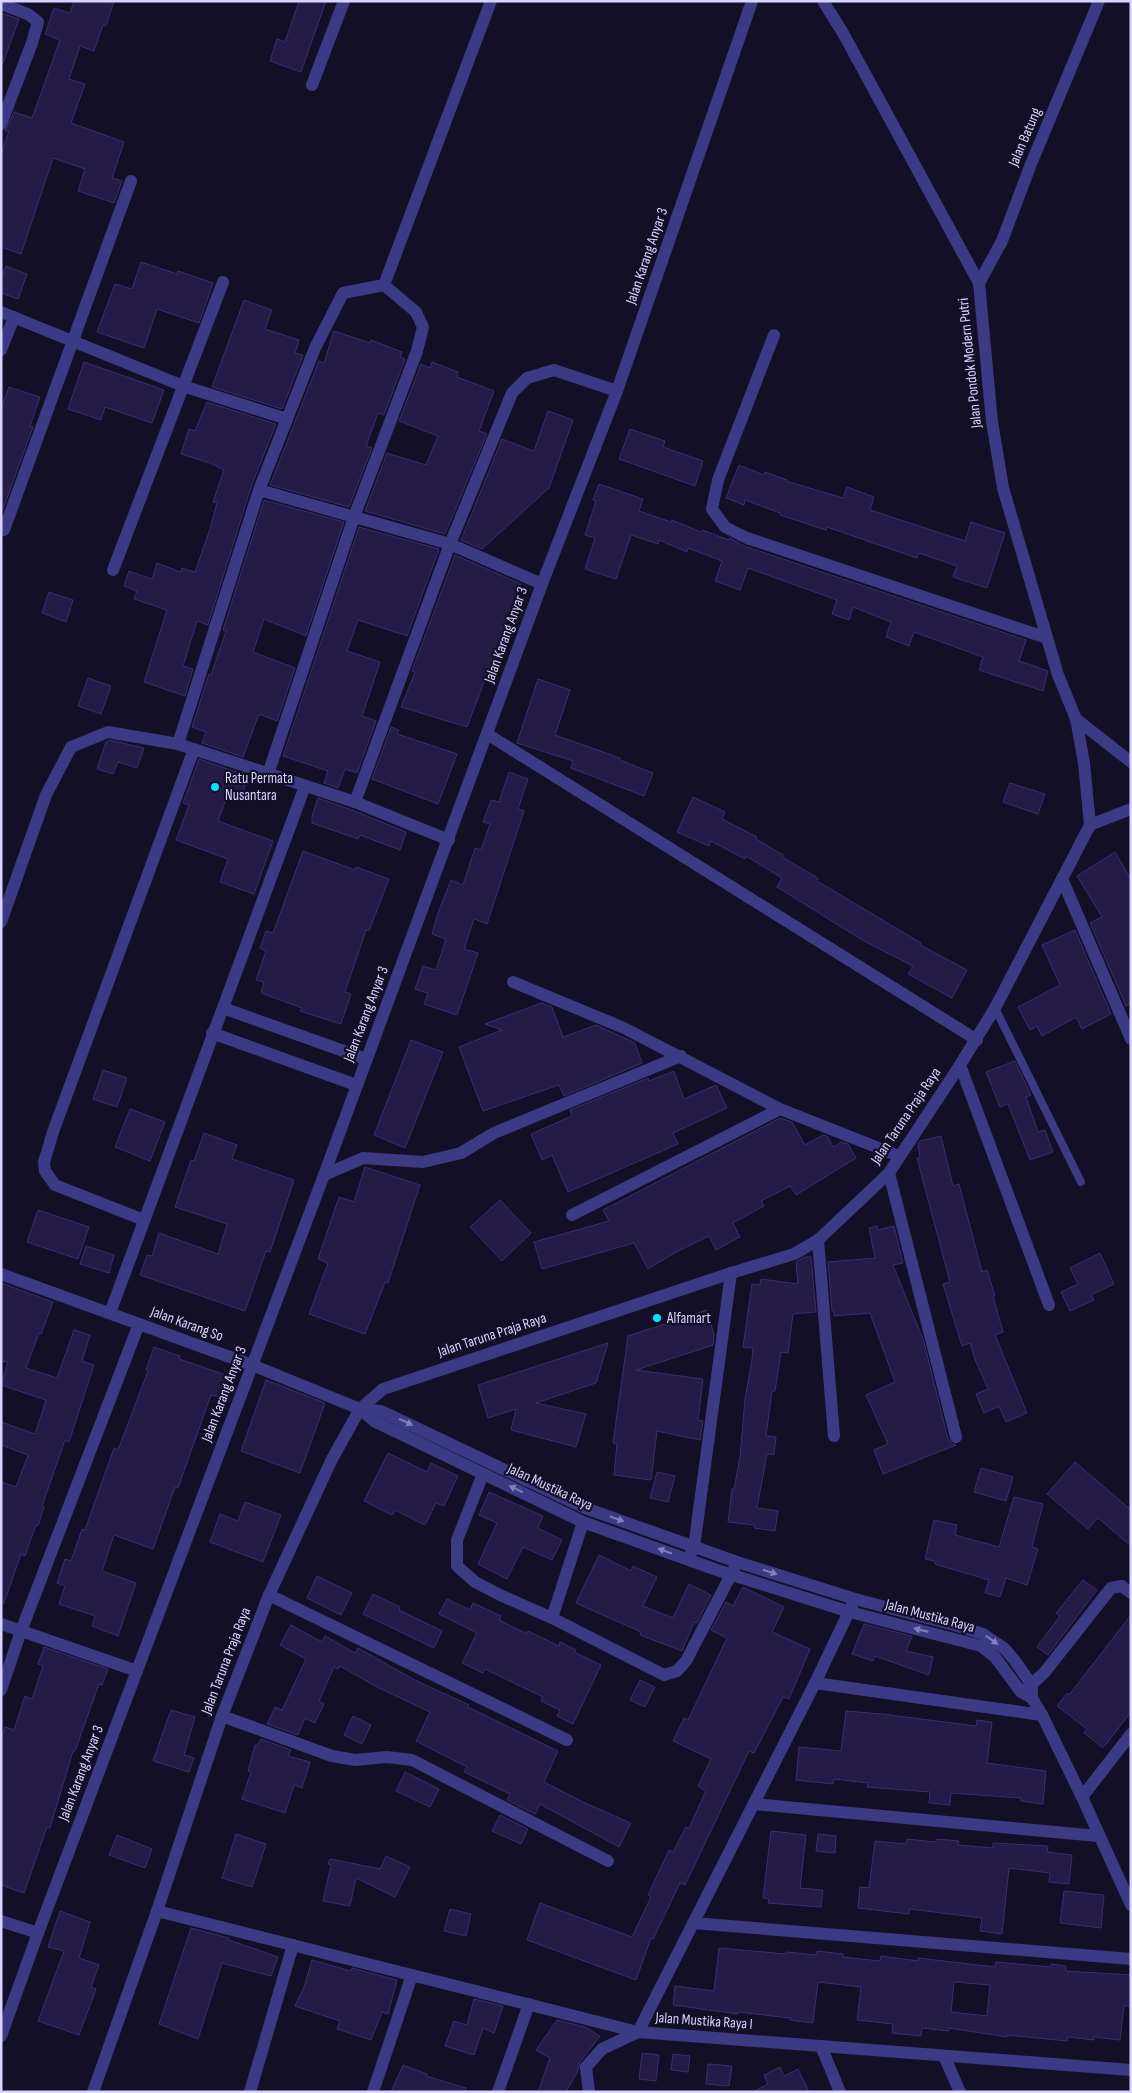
<svg xmlns="http://www.w3.org/2000/svg" width="1132" height="2093" viewBox="0 0 1132 2093" font-family="'Sofia Sans Condensed',sans-serif">
<style>
.building{fill:#241b47;stroke:#3b2d73;fill-rule:evenodd}
.lines{fill:none;stroke-linecap:round;stroke-linejoin:round}
.service{stroke:#3d3a85;stroke-width:8}
.minor{stroke:#3d3a85;stroke-width:12}
.tertiary{stroke:#3d3a85;stroke-width:12}
.oneway{fill:#837fbc}
.poi-dot{fill:#00e5ff;stroke:#130f26;stroke-width:2}
.labels{text-anchor:middle;dominant-baseline:central;stroke-width:4.5;stroke-linejoin:round;paint-order:stroke}
.street-label{font-size:15px;fill:#d9d4ff;stroke:#130f26}
.poi-label{font-size:15px;fill:#d9d4ff;stroke:#130f26;text-anchor:start}
</style>
<rect width="100%" height="100%" fill="#130f26"/>
<g class="building">
<polygon points="74,1 114,1 106,26 103,25 94,51 80,46 69,79 85,84 71,123 124,142 112,178 122,181 114,203 78,191 85,169 53,158 21,254 1,247 1,154 9,131 5,131 14,112 32,118 60,40 45,34 54,8 70,13"/>
<polygon points="299,1 326,1 301,72 270,61 277,39 285,42"/>
<polygon points="1,13 19,19 3,63 1,63"/>
<polygon points="141,262 177,274 178,271 213,283 199,323 157,309 144,348 97,332 115,284 132,289"/>
<polygon points="6,266 27,274 18,299 1,293 1,279"/>
<polygon points="244,300 272,310 265,329 299,340 295,353 303,355 282,409 212,387"/>
<polygon points="334,331 370,343 371,340 402,352 400,357 405,359 384,415 378,413 366,446 372,448 349,507 270,485 319,361 324,363"/>
<polygon points="84,362 164,390 152,423 105,407 101,420 68,409"/>
<polygon points="432,362 458,372 457,377 494,391 479,431 487,434 445,534 365,511 387,453 426,465 438,436 399,421 421,364 430,368"/>
<polygon points="9,387 40,397 30,426 33,427 3,509 1,508 1,409"/>
<polygon points="207,402 276,424 251,487 208,625 197,621 183,666 193,669 185,696 144,682 167,610 134,599 137,591 124,586 129,571 152,579 157,563 181,572 182,568 195,572 210,529 217,503 213,502 224,470 210,463 181,454 189,429 195,431"/>
<polygon points="548,411 573,420 549,488 482,549 461,540 502,439 534,451"/>
<polygon points="630,429 665,441 663,447 703,461 695,486 619,459"/>
<polygon points="739,465 764,475 765,472 787,480 786,481 843,498 847,487 874,497 870,510 965,541 971,522 1005,533 987,588 953,577 957,566 919,553 917,558 827,527 826,530 780,515 780,513 745,500 744,505 726,498"/>
<polygon points="599,484 643,499 639,511 671,522 672,520 701,532 702,530 729,540 730,538 744,546 1026,640 1019,661 1048,671 1043,691 979,670 983,657 914,632 909,646 886,637 891,622 853,607 849,620 832,614 837,600 748,568 740,590 715,581 722,561 688,548 687,552 659,540 658,544 631,535 616,579 585,569 595,538 585,535 596,501 593,500"/>
<polygon points="264,500 344,522 306,636 264,619 253,652 295,668 277,721 259,714 243,757 202,743 206,732 192,727 209,674 211,675 226,631 223,630"/>
<polygon points="359,527 439,549 407,636 358,620 347,651 380,662 362,716 376,721 357,773 345,769 338,788 324,783 328,771 283,756"/>
<polygon points="455,555 521,584 467,727 401,707 415,672 412,671"/>
<polygon points="49,592 73,600 66,622 42,613"/>
<polygon points="88,678 111,686 101,714 78,706"/>
<polygon points="538,679 570,690 555,735 620,758 620,760 653,773 644,796 571,768 573,761 517,743"/>
<polygon points="391,727 399,730 397,734 457,754 438,804 372,779"/>
<polygon points="109,740 144,748 137,768 118,762 113,774 97,769 106,742"/>
<polygon points="199,759 248,776 241,797 228,793 218,821 273,841 254,894 220,882 228,859 176,840 189,805 183,803"/>
<polygon points="509,772 528,779 518,809 524,811 487,924 474,919 464,949 478,953 457,1015 424,1004 428,993 415,989 423,966 436,970 446,939 432,934 438,913 451,880 463,885 475,848 481,850 490,824 483,822 491,800 499,802"/>
<polygon points="1010,783 1045,794 1038,814 1003,802"/>
<polygon points="693,797 725,812 722,819 757,837 756,839 783,855 782,857 818,878 817,881 921,943 920,945 967,970 952,998 908,974 913,966 864,941 777,887 782,878 746,856 745,859 711,841 709,846 677,832"/>
<polygon points="318,798 352,810 406,832 400,850 360,835 358,839 312,823 312,816"/>
<polygon points="303,851 355,870 356,867 389,879 369,931 366,930 345,992 351,994 341,1024 300,1011 302,1008 261,993 264,982 256,980 266,951 260,948 266,931 273,933"/>
<polygon points="1115,852 1131,879 1131,1004 1126,1006 1090,923 1102,917 1077,876"/>
<polygon points="1075,930 1111,1014 1082,1029 1076,1017 1042,1036 1037,1026 1030,1030 1018,1007 1060,985 1042,945"/>
<polygon points="541,1003 552,1007 563,1037 596,1025 635,1043 642,1063 564,1096 559,1085 483,1111 459,1047 502,1030 485,1024"/>
<polygon points="411,1040 443,1052 405,1148 374,1135"/>
<polygon points="1015,1061 1031,1095 1026,1097 1038,1132 1045,1130 1053,1152 1030,1160 1008,1104 1000,1107 986,1072"/>
<polygon points="103,1070 127,1078 117,1107 93,1099"/>
<polygon points="674,1071 684,1099 716,1085 727,1108 673,1133 678,1144 568,1192 552,1155 542,1160 531,1134 572,1116 570,1110 648,1078 649,1081"/>
<polygon points="130,1109 165,1122 150,1161 115,1147"/>
<polygon points="780,1118 792,1122 805,1145 823,1135 827,1136 833,1147 841,1142 848,1144 856,1158 796,1195 790,1186 761,1201 764,1206 733,1223 740,1237 716,1250 709,1236 678,1251 648,1269 634,1243 542,1269 534,1242 609,1221 603,1210"/>
<polygon points="204,1133 237,1145 232,1159 294,1180 270,1252 266,1251 245,1311 140,1275 147,1255 152,1256 159,1233 218,1254 227,1224 175,1207 191,1160 194,1161"/>
<polygon points="941,1136 953,1186 959,1184 982,1272 987,1270 995,1296 993,1296 1003,1332 995,1335 1027,1413 1006,1422 999,1406 984,1413 976,1394 988,1389 976,1362 970,1343 962,1346 943,1284 950,1282 917,1158 920,1158 918,1144 920,1141"/>
<polygon points="365,1167 420,1185 388,1283 385,1282 365,1334 309,1314 328,1263 318,1259 339,1197 354,1202"/>
<polygon points="500,1200 531,1233 502,1261 470,1227"/>
<polygon points="38,1210 89,1227 78,1259 27,1242"/>
<polygon points="877,1226 878,1230 894,1226 903,1263 893,1265 924,1342 948,1439 951,1443 956,1445 883,1474 874,1450 888,1444 866,1395 895,1382 870,1313 834,1316 834,1311 832,1311 828,1262 875,1258 869,1228"/>
<polygon points="86,1246 114,1255 109,1273 80,1264"/>
<polygon points="1100,1253 1114,1284 1091,1295 1094,1300 1070,1311 1061,1292 1078,1284 1070,1268"/>
<polygon points="804,1257 811,1257 816,1312 793,1314 788,1353 781,1352 775,1391 772,1391 766,1436 776,1437 774,1455 767,1454 757,1508 778,1511 775,1531 754,1528 755,1525 728,1522 732,1489 734,1489 740,1457 745,1399 752,1360 753,1348 743,1347 752,1284 760,1285 761,1279 798,1284 796,1262"/>
<polygon points="1,1283 53,1302 41,1334 39,1333 26,1368 57,1378 74,1330 90,1335 82,1361 94,1365 69,1442 65,1440 42,1506 44,1507 38,1526 36,1525 25,1556 21,1554 4,1603 1,1603 1,1482 16,1487 28,1455 1,1445 1,1422 35,1434 46,1400 1,1385 8,1362 1,1361"/>
<polygon points="707,1310 714,1335 713,1345 636,1370 703,1379 698,1420 703,1421 700,1440 657,1431 651,1480 614,1475 617,1444 613,1443 628,1336"/>
<polygon points="608,1343 596,1383 536,1403 586,1414 576,1447 511,1430 516,1409 488,1418 478,1385"/>
<polygon points="154,1347 180,1356 179,1359 226,1375 219,1397 211,1395 178,1488 175,1487 153,1549 114,1535 102,1571 136,1583 118,1636 92,1626 95,1616 59,1604 65,1586 57,1583 65,1559 71,1561 82,1529 85,1530 114,1448 118,1450 148,1371 146,1370"/>
<polygon points="266,1380 325,1403 300,1473 241,1451"/>
<polygon points="388,1453 427,1472 431,1463 458,1476 444,1506 436,1503 425,1525 395,1510 392,1515 364,1501"/>
<polygon points="1075,1462 1131,1510 1131,1546 1098,1518 1088,1529 1047,1494"/>
<polygon points="981,1468 1013,1477 1006,1501 974,1492"/>
<polygon points="657,1472 675,1476 668,1502 650,1498"/>
<polygon points="489,1492 543,1516 538,1528 562,1540 552,1560 523,1547 507,1579 478,1564 497,1523 479,1515"/>
<polygon points="1014,1497 1043,1504 1032,1547 1038,1549 1027,1585 1006,1578 1000,1597 985,1593 989,1580 935,1564 935,1561 925,1559 934,1520 957,1525 955,1535 999,1547"/>
<polygon points="245,1502 281,1515 263,1562 210,1542 220,1514 238,1521"/>
<polygon points="599,1555 631,1571 633,1566 657,1577 643,1606 673,1618 689,1584 711,1595 697,1623 694,1622 682,1651 640,1635 641,1632 576,1603"/>
<polygon points="317,1576 352,1593 341,1615 307,1598"/>
<polygon points="1083,1580 1097,1590 1048,1655 1037,1647 1060,1616 1056,1613"/>
<polygon points="743,1587 784,1607 772,1632 810,1649 789,1699 783,1697 754,1753 749,1751 685,1885 680,1883 653,1939 651,1938 636,1980 527,1940 540,1903 632,1937 651,1897 648,1895 669,1850 673,1852 686,1827 689,1828 706,1791 698,1786 711,1759 673,1741 684,1718 688,1720 727,1638 711,1630 726,1602 733,1606"/>
<polygon points="373,1594 400,1607 399,1610 442,1631 434,1648 363,1614"/>
<polygon points="447,1599 470,1610 473,1603 501,1616 499,1620 527,1634 528,1631 559,1646 560,1642 576,1650 574,1652 601,1665 573,1724 557,1716 560,1710 541,1701 543,1697 485,1669 483,1673 462,1663 477,1633 439,1614"/>
<polygon points="1131,1615 1131,1712 1103,1748 1084,1733 1087,1729 1057,1706 1067,1693 1069,1695"/>
<polygon points="864,1624 912,1636 906,1651 933,1657 929,1675 875,1656 873,1661 852,1654"/>
<polygon points="291,1625 322,1642 325,1636 355,1653 358,1648 413,1679 469,1705 468,1707 558,1751 544,1782 585,1803 631,1823 619,1847 540,1804 535,1814 507,1800 510,1794 464,1772 467,1767 416,1741 430,1712 377,1687 340,1666 338,1669 334,1667 319,1701 324,1704 315,1723 305,1718 298,1735 267,1724 275,1707 282,1710 306,1659 280,1645"/>
<polygon points="44,1647 108,1669 102,1685 99,1684 75,1751 73,1751 50,1828 47,1827 24,1893 1,1885 1,1738 5,1727 14,1730 25,1696 32,1699 43,1666 38,1664"/>
<polygon points="640,1680 655,1687 645,1707 630,1700"/>
<polygon points="171,1710 195,1717 184,1755 194,1758 189,1772 153,1761"/>
<polygon points="846,1711 882,1714 976,1726 977,1720 992,1722 987,1763 1046,1771 1043,1804 1021,1801 1021,1798 951,1793 950,1805 929,1803 930,1792 867,1787 868,1783 834,1779 833,1784 796,1780 799,1747 841,1751"/>
<polygon points="353,1716 371,1725 362,1744 344,1735"/>
<polygon points="261,1739 291,1750 288,1756 310,1762 302,1788 294,1785 285,1813 242,1799 251,1772 248,1771 255,1745 257,1746"/>
<polygon points="405,1772 439,1789 430,1807 396,1791"/>
<polygon points="500,1815 528,1829 521,1844 492,1831"/>
<polygon points="771,1831 806,1835 800,1888 823,1890 821,1907 768,1903 769,1899 763,1898"/>
<polygon points="236,1834 266,1844 252,1887 222,1878"/>
<polygon points="818,1834 836,1836 835,1853 816,1851"/>
<polygon points="117,1835 152,1849 145,1868 109,1855"/>
<polygon points="907,1839 936,1842 936,1839 959,1841 958,1845 993,1848 993,1843 1048,1846 1047,1852 1072,1855 1069,1884 1049,1882 1050,1873 1009,1868 1002,1934 980,1931 982,1918 910,1909 909,1914 858,1908 860,1887 869,1888 875,1841 906,1844"/>
<polygon points="386,1856 410,1867 395,1897 356,1878 350,1906 323,1901 331,1865 328,1864 330,1859 380,1869"/>
<polygon points="1064,1891 1104,1895 1101,1928 1060,1923"/>
<polygon points="450,1909 471,1914 466,1936 444,1931"/>
<polygon points="60,1911 90,1922 79,1958 99,1965 91,1987 96,1989 79,2035 38,2021 64,1951 48,1947"/>
<polygon points="191,1928 229,1938 229,1940 278,1957 271,1976 222,1963 198,2039 159,2024"/>
<path d="M 719,1948 L 786,1954 L 786,1952 L 817,1955 L 817,1951 L 843,1954 L 843,1957 L 880,1961 L 881,1956 L 918,1961 L 918,1958 L 995,1967 L 996,1962 L 1051,1967 L 1051,1964 L 1066,1966 L 1066,1971 L 1131,1975 L 1131,2006 L 1124,2006 L 1120,2040 L 1094,2037 L 1094,2040 L 1068,2037 L 1067,2041 L 1007,2035 L 1007,2037 L 949,2028 L 949,2031 L 922,2028 L 921,2036 L 892,2033 L 893,2024 L 857,2020 L 861,1987 L 818,1982 L 813,2023 L 790,2020 L 790,2018 L 738,2012 L 738,2014 L 673,2005 L 675,1986 L 714,1991 ZM 954,1982 L 990,1985 L 987,2016 L 951,2012 Z"/>
<polygon points="312,1960 351,1971 352,1968 397,1980 388,2014 382,2012 371,2040 337,2029 340,2021 295,2006 304,1987"/>
<polygon points="474,1999 503,2006 494,2033 483,2028 474,2055 445,2046 454,2021 467,2025"/>
<polygon points="557,2020 585,2027 600,2036 580,2062 578,2071 566,2092 538,2092 550,2058 536,2050"/>
<polygon points="642,2053 659,2055 656,2081 639,2079"/>
<polygon points="673,2054 690,2056 688,2072 671,2070"/>
<polygon points="708,2064 732,2066 729,2086 706,2084"/>
<polygon points="403,2065 427,2074 426,2076 466,2088 466,2092 391,2092"/>
<polygon points="780,2067 784,2076 798,2069 809,2092 753,2092 768,2084 764,2075"/>
</g>
<g class="lines">
<polyline class="service" points="995,1008 1081,1182"/>
<g class="minor">
<polyline points="1,4 28,14 38,22 32,43 1,124"/>
<polyline points="312,85 344,1"/>
<polyline points="979,283 1002,241 1031,164 1099,1"/>
<polyline points="1,312 183,386 287,419"/>
<polyline points="774,335 718,480 712,509 725,527 747,538 1047,638"/>
<polyline points="1,350 14,317"/>
<polyline points="259,490 450,544 542,584"/>
<polyline points="4,530 131,181"/>
<polyline points="113,570 223,282"/>
<polyline points="487,734 977,1040"/>
<polyline points="268,774 354,517 417,351 423,327 416,312 384,285"/>
<polyline points="355,802 450,544 512,393 527,378 554,370 617,391"/>
<polyline points="449,840 355,802 178,744 259,490 315,348 343,293 384,285 491,1"/>
<polyline points="1062,879 1131,1039"/>
<polyline points="1,922 46,795 71,747 108,732 178,744"/>
<polyline points="513,982 624,1028 780,1109 899,1156"/>
<polyline points="223,1008 366,1059"/>
<polyline points="212,1033 356,1085"/>
<polyline points="960,1065 1049,1305"/>
<polyline points="889,1173 956,1437"/>
<polyline points="324,1175 363,1158 423,1162 461,1153 494,1133 681,1056"/>
<polyline points="572,1215 780,1109"/>
<polyline points="144,1220 55,1185 45,1171 44,1162 53,1132 194,749"/>
<polyline points="818,1240 834,1436"/>
<polyline points="110,1313 305,786"/>
<polyline points="360,1409 381,1411 585,1508 737,1562 855,1599 954,1625 983,1634 1005,1649 1015,1661 1032,1685 1032,1698"/>
<polyline points="360,1409 374,1421 583,1522 717,1570 850,1612 981,1646 995,1657 1021,1692 1032,1698"/>
<polyline points="483,1474 457,1540 457,1566 475,1582 500,1595 552,1618 664,1675 677,1671 686,1661 734,1569"/>
<polyline points="690,1555 694,1547 731,1273"/>
<polyline points="269,1595 567,1740"/>
<polyline points="855,1599 815,1683 638,2032 1131,2070"/>
<polyline points="552,1618 583,1522"/>
<polyline points="1,1624 137,1671"/>
<polyline points="815,1683 1042,1715"/>
<polyline points="1026,1689 1044,1673 1111,1588 1122,1586 1131,1593"/>
<polyline points="1,1690 21,1631 139,1324"/>
<polyline points="1032,1698 1042,1715 1082,1797 1131,1905"/>
<polyline points="222,1716 332,1756 355,1760 387,1757 412,1760 608,1861"/>
<polyline points="1082,1797 1131,1734"/>
<polyline points="754,1804 1098,1836"/>
<polyline points="157,1911 638,2032"/>
<polyline points="1,1921 38,1933"/>
<polyline points="693,1923 1131,1959"/>
<polyline points="1,2036 38,1933 324,1175 542,584 617,391 752,1"/>
<polyline points="821,2046 840,2092"/>
<polyline points="944,2056 960,2092"/>
<polyline points="250,2092 293,1945"/>
<polyline points="373,2092 412,1975"/>
<polyline points="498,2092 529,2004"/>
<polyline points="589,2092 586,2067 602,2049 638,2032"/>
</g>
<g class="tertiary">
<polyline points="823,1 843,33 979,283 992,422 1003,488 1058,675 1076,719 1084,763 1090,825"/>
<polyline points="1076,719 1131,762"/>
<polyline points="1,1274 252,1365 360,1409"/>
<polyline points="93,2092 157,1911 222,1716 269,1595 332,1459 360,1409 383,1389 731,1273 794,1254 818,1240 889,1173 960,1065 995,1008 1090,825 1131,809"/>
</g>
</g>
<defs><path id="oneway-solid" d="M-6-.8H1V-3.2L6.5 0L1 3.2V.8H-6Z" transform="scale(1.25)"/></defs>
<g class="oneway">
<use href="#oneway-solid" transform="translate(406 1422) rotate(25)"/>
<use href="#oneway-solid" transform="translate(516 1489) rotate(-154)"/>
<use href="#oneway-solid" transform="translate(617 1519) rotate(20)"/>
<use href="#oneway-solid" transform="translate(665 1551) rotate(-160)"/>
<use href="#oneway-solid" transform="translate(770 1572) rotate(18)"/>
<use href="#oneway-solid" transform="translate(921 1630) rotate(-166)"/>
<use href="#oneway-solid" transform="translate(992 1640) rotate(35)"/>
</g>
<g class="poi-dot">
<circle cx="215" cy="787" r="5"/>
<circle cx="657" cy="1318" r="5"/>
</g>
<g class="labels">
<g class="street-label">
<text transform="translate(1025 137) rotate(-67)">Jalan Batung</text>
<text transform="translate(647 256) rotate(-71)">Jalan Karang Anyar 3</text>
<text transform="translate(970 363) rotate(-96)">Jalan Pondok Modern Putri</text>
<text transform="translate(506 635) rotate(-70)">Jalan Karang Anyar 3</text>
<text transform="translate(366 1014) rotate(-69)">Jalan Karang Anyar 3</text>
<text transform="translate(906 1116) rotate(-56)">Jalan Taruna Praja Raya</text>
<text transform="translate(187 1324) rotate(20)">Jalan Karang So</text>
<text transform="translate(492 1335) rotate(-18)">Jalan Taruna Praja Raya</text>
<text transform="translate(224 1394) rotate(-69)">Jalan Karang Anyar 3</text>
<text transform="translate(550 1487) rotate(25)">Jalan Mustika Raya</text>
<text transform="translate(930 1616) rotate(15)">Jalan Mustika Raya</text>
<text transform="translate(226 1661) rotate(-69)">Jalan Taruna Praja Raya</text>
<text transform="translate(81 1773) rotate(-69)">Jalan Karang Anyar 3</text>
<text transform="translate(704 2021) rotate(4)">Jalan Mustika Raya I</text>
</g>
<g class="poi-label">
<text x="225" y="778">Ratu Permata<tspan x="225" dy="17">Nusantara</tspan></text>
<text x="667" y="1318">Alfamart</text>
</g>
</g>
<rect width="1132" height="2093" fill="none" stroke="#d9d4ff" stroke-width="5"/>
</svg>
